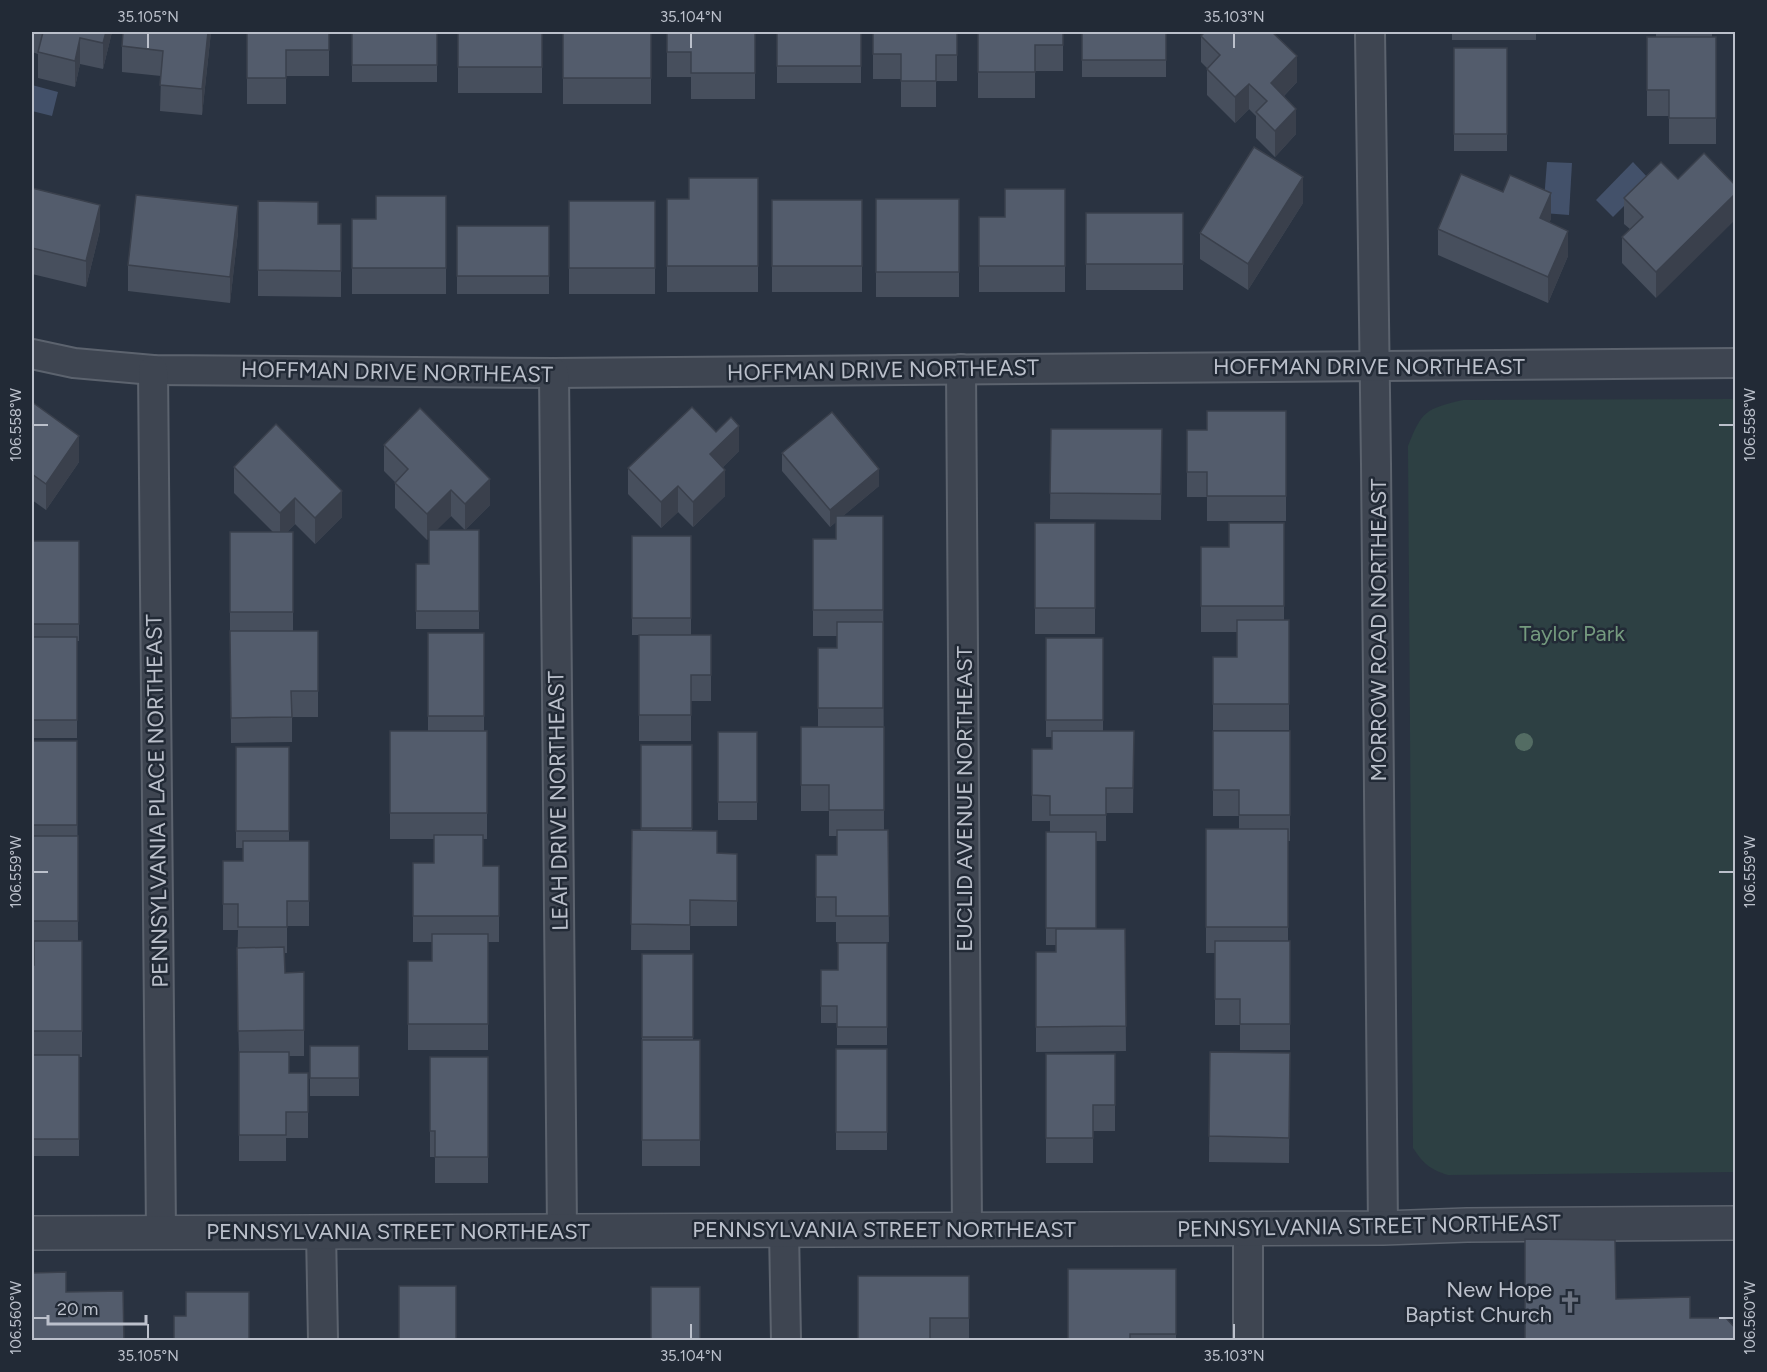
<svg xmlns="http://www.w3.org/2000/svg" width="1767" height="1372" viewBox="0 0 1767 1372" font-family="Figtree,sans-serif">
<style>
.green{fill:#2d4043}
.water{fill:#43516a}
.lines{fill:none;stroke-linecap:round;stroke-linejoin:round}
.minor-casing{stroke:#5c636e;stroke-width:32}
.tertiary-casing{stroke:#5c636e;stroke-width:36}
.minor{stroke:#3e4551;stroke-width:28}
.tertiary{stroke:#3e4551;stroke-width:33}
.tree{fill:#536c63}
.wall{fill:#474f5d}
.shaded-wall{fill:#3a404c}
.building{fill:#535c6c;stroke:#3a404c;stroke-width:1.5}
.ticks{fill:none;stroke:#bbc0cb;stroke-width:2}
.labels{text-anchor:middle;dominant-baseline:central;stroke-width:5;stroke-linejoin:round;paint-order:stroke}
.street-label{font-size:22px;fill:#bbc0cb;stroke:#222a36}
.park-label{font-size:22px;fill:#749a7e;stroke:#222a36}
.poi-label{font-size:22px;fill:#bbc0cb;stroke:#222a36;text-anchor:end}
.neatline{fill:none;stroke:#bbc0cb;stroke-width:2}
.ticks-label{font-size:15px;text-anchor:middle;fill:#bbc0cb}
</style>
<rect width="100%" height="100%" fill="#2a3341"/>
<path class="green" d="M 1732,399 L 1736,400 L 1735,1172 L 1448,1175 C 1429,1169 1424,1164 1413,1148 L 1408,446 C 1422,410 1426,409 1463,400 Z"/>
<g class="water">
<polygon points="32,85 58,92 52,116 32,111"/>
<polygon points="1547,162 1572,163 1569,215 1543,213"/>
<polygon points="1633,162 1650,180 1613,217 1596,200"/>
</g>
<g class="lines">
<g class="minor-casing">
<g id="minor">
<polyline points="1370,32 1376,464 1383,1228"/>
<polyline points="32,354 74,363 153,370 554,373 1736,363"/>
<polyline points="961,369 967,1229"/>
<polyline points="153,370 161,1232"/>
<polyline points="554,373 562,1229"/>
<polyline points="784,1230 786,1340"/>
<polyline points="321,1231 323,1340"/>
<polyline points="1248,1340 1248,1228"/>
</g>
</g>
<g class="tertiary-casing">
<polyline id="tertiary" points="32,1233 1383,1228 1467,1225 1736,1223"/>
</g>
<use href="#minor" class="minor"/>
<use href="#tertiary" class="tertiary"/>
</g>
<circle class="tree" cx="1524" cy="742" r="9"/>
<g class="wall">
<polygon points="32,32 112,32 103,69 80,64 75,87 38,78 38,54 32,52"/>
<polygon points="211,32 202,115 160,111 161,76 122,72 122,46"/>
<polygon points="247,32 329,32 329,76 286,76 286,104 247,104"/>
<rect x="352" y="32" width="85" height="50"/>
<rect x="458" y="32" width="84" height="61"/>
<rect x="563" y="32" width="88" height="72"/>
<polygon points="667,32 755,32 755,99 691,99 691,77 667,77"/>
<rect x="777" y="32" width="84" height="51"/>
<polygon points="873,32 957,32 957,81 936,81 936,107 901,107 901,79 873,79"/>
<polygon points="978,32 1063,32 1063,71 1035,71 1035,98 978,98"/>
<rect x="1082" y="32" width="84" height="45"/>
<rect x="1452" y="32" width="84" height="8"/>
<rect x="1656" y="32" width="56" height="5"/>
<polygon points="1201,36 1297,82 1284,96 1296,134 1275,157 1256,138 1256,116 1249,109 1235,123 1207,95 1207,68 1201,62"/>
<polygon points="1647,37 1716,37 1716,144 1669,144 1669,116 1647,116"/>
<rect x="1454" y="48" width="53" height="103"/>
<polygon points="1661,162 1656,298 1622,263 1622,237 1630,229 1624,224 1624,198"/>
<polygon points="758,178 758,292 667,292 667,199 689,199"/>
<polygon points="32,188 100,230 86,287 32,274"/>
<polygon points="1065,189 1065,292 979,292 979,217 1005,217"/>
<polygon points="446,196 446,294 352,294 352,219 376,219"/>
<rect x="876" y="199" width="83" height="98"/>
<rect x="772" y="200" width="90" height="92"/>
<polygon points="258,201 318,224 341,224 341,297 258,296"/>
<rect x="569" y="201" width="86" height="93"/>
<polygon points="1303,203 1248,290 1200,259 1200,233"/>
<rect x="1086" y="213" width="97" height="77"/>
<polygon points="1551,219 1549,222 1568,256 1548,303 1438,255 1438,229"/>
<rect x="457" y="226" width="92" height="68"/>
<polygon points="238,232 230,303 128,291 128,265"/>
<polygon points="32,402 79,462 46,510 32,500"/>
<polygon points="1286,411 1286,521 1207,521 1207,497 1187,497 1187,430 1207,430"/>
<polygon points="1051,429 1162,429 1161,520 1050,519"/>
<polygon points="716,432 739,451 722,468 725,496 693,527 678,512 661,528 628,494 628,468"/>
<polygon points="384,445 490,505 465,530 451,516 436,530 479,530 479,629 416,629 416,564 429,564 429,537 427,540 395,508 395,482 384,471"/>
<polygon points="782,453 879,486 843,516 883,516 884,830 888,830 889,942 836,942 836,922 816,922 816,855 837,855 837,836 829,836 829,811 801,811 801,727 818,727 818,648 837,648 837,636 813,636 813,539 836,539 836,522 830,527 782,471"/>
<polygon points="234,467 342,517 315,544 295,524 287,532 293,532 293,631 318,631 318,717 292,717 292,742 231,743 230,631 230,532 273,532 234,493"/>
<rect x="1035" y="523" width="60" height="111"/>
<polygon points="1284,523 1284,620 1289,620 1289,730 1213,730 1213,657 1237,657 1237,632 1201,632 1201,547 1229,547"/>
<polygon points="632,536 691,536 691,635 711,635 711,701 691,701 691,741 639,741 639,635 632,635"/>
<polygon points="32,541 79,541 79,641 77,641 77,738 32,738"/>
<polygon points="428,633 484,633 484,731 487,731 487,839 483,839 483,866 499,866 499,942 488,942 488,1050 408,1050 408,961 432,961 432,942 413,942 413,863 434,863 434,839 390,839 390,731 428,731"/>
<polygon points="1046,638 1103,638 1103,731 1134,731 1133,813 1106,813 1106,841 1096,841 1096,929 1125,929 1126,1051 1036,1052 1036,952 1056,952 1056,945 1046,945 1046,832 1050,832 1050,821 1032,821 1032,749 1052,749 1052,737 1046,737"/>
<polygon points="1213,731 1290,731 1290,841 1288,841 1288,941 1290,941 1290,1050 1240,1050 1240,1025 1215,1025 1215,953 1206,953 1206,829 1239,829 1239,816 1213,816"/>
<rect x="718" y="732" width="39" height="88"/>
<polygon points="32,741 77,741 78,941 82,941 82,1057 79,1057 79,1156 32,1156 32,965 34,965 34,946 32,946"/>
<polygon points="641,745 692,745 692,830 717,853 737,854 737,926 690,926 690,950 631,950 632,830 641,830"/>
<polygon points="236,747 289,747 289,841 309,841 309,926 287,926 287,953 284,953 285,973 304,972 304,1056 289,1056 289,1073 308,1073 308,1138 286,1138 286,1161 239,1161 239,1057 237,974 238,930 223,930 223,861 243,861 243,848 236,848"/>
<polygon points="887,943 887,1045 837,1045 837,1023 821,1023 821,970 838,970"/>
<polygon points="642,954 693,954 693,1040 700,1040 700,1166 642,1166"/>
<rect x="310" y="1046" width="49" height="50"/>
<rect x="836" y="1049" width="51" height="101"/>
<polygon points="1210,1052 1290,1053 1289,1163 1209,1162"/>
<polygon points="1046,1054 1115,1054 1115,1131 1093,1131 1093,1163 1046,1163"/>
<polygon points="430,1057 488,1057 488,1183 435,1183 435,1157 430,1157"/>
<polygon points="1176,1269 1176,1341 1068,1341"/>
<polygon points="969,1276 969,1341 858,1341"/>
</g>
<g class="shaded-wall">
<polygon points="106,32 112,32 103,69 103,43"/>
<polygon points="208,32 211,32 202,115 202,89"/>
<polygon points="80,38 80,64 75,87 75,61"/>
<polygon points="1297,56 1297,82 1271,109 1271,83"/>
<polygon points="1249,84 1249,109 1235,123 1235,97"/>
<polygon points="1296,109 1296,134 1275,157 1275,131"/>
<polygon points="1303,177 1303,203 1248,290 1248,264"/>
<polygon points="1551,193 1551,219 1540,244 1540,218"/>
<polygon points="1736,193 1736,219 1656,298 1656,272"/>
<polygon points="100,205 100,230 86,287 86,261"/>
<polygon points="238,206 238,232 230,303 230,277"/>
<polygon points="1568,231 1568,256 1548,303 1548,277"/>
<polygon points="739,426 739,451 710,480 710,454"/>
<polygon points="79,436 79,462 46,510 46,484"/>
<polygon points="879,469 879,486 830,527 830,510"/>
<polygon points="725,470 725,496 693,527 693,502"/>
<polygon points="490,479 490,505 465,530 465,504"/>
<polygon points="678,486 678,512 661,528 661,502"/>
<polygon points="451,490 451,516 427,540 427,514"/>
<polygon points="342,491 342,517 315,544 315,518"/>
<polygon points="295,498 295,524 280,539 280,513"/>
</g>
<g class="building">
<polygon points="43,32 106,32 103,43 80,38 75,61 38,52"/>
<polygon points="123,32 208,32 202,89 160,85 163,51 122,46"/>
<polygon points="247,32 329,32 329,50 286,50 286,78 247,78"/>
<rect x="352" y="32" width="85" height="33"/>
<rect x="458" y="32" width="84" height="35"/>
<rect x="563" y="32" width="88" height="46"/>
<polygon points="667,32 755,32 755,73 691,73 691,52 667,52"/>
<rect x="777" y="32" width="84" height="34"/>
<polygon points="873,32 957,32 957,55 936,55 936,81 901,81 901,54 873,54"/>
<polygon points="978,32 1063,32 1063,45 1035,45 1035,72 978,72"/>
<rect x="1082" y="32" width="84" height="28"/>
<polygon points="1205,32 1272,32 1297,56 1271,83 1296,109 1275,131 1256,112 1267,101 1249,84 1235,97 1207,69 1220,55 1201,36"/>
<polygon points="1647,37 1716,37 1716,118 1669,118 1669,90 1647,90"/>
<rect x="1454" y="48" width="53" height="86"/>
<polygon points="1254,147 1303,177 1248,264 1200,233"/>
<polygon points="1704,153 1736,186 1736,193 1656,272 1622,237 1643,217 1624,198 1661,162 1678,179"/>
<polygon points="1461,174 1503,192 1510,175 1551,193 1540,218 1568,231 1548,277 1438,229"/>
<polygon points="689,178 758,178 758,266 667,266 667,199 689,199"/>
<polygon points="32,188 100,205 86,261 32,248"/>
<polygon points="1005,189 1065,189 1065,266 979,266 979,217 1005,217"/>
<polygon points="136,195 238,206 230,277 128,265"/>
<polygon points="376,196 446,196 446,268 352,268 352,219 376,219"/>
<rect x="876" y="199" width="83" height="73"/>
<rect x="772" y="200" width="90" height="66"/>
<polygon points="258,201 318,202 318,224 341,224 341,271 258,270"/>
<rect x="569" y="201" width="86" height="67"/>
<rect x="1086" y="213" width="97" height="51"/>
<rect x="457" y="226" width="92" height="50"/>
<polygon points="32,402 79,436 46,484 32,474"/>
<polygon points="692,407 716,432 731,417 739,426 710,454 725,470 693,502 678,486 661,502 628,468"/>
<polygon points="420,408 490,479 465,504 451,490 427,514 395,483 408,469 384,445"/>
<polygon points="1207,411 1286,411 1286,496 1207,496 1207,472 1187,472 1187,430 1207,430"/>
<polygon points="832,412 879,469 830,510 782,453"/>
<polygon points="276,424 342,491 315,518 295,498 280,513 234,467"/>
<polygon points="1051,429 1162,429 1161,494 1050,493"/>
<polygon points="836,516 883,516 883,610 813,610 813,539 836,539"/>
<rect x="1035" y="523" width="60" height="85"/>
<polygon points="1229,523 1284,523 1284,606 1201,606 1201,547 1229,547"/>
<polygon points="429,530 479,530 479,611 416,611 416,564 429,564"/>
<rect x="230" y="532" width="63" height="80"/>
<rect x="632" y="536" width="59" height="82"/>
<rect x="32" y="541" width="47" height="83"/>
<polygon points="1237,620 1289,620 1289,704 1213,704 1213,657 1237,657"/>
<polygon points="837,622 883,622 883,708 818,708 818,648 837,648"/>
<polygon points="230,631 318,631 318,691 291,691 292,717 231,718"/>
<rect x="428" y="633" width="56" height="83"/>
<polygon points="639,635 711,635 711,675 691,675 691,715 639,715"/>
<rect x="32" y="637" width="45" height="83"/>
<rect x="1046" y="638" width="57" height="82"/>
<polygon points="801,727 884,727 884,810 829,810 829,785 801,785"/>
<rect x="390" y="731" width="97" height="82"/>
<polygon points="1052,731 1134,731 1133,788 1106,788 1106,815 1050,815 1050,796 1032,795 1032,749 1052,749"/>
<polygon points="1213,731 1290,731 1290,815 1239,815 1239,790 1213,790"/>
<rect x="718" y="732" width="39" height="70"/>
<rect x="32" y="741" width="45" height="84"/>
<rect x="641" y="745" width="51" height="83"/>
<rect x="236" y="747" width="53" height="84"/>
<rect x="1206" y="829" width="82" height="98"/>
<polygon points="632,830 717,831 717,853 737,854 737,901 690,900 690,925 631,924"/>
<polygon points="837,830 888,830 889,916 836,916 836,897 816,897 816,855 837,855"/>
<rect x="1046" y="832" width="50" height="96"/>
<polygon points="434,835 483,835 483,866 499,866 499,916 413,916 413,863 434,863"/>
<rect x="32" y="836" width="46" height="85"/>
<polygon points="243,841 309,841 309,901 287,901 287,927 238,927 238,904 223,904 223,861 243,861"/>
<polygon points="1056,929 1125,929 1126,1026 1036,1027 1036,952 1056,952"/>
<polygon points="432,934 488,934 488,1024 408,1024 408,961 432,961"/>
<polygon points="34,941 82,941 82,1031 32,1031 32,965 34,965"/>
<polygon points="1215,941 1290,941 1290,1024 1240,1024 1240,999 1215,999"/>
<polygon points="838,943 887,943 887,1027 837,1027 837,1006 821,1006 821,970 838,970"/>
<polygon points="284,947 285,973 304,972 304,1030 238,1031 237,948"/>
<rect x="642" y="954" width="51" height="83"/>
<rect x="642" y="1040" width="58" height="100"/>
<rect x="310" y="1046" width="49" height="32"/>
<rect x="836" y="1049" width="51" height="83"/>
<polygon points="239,1052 289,1052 289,1073 308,1073 308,1112 286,1112 286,1135 239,1135"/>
<polygon points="1210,1052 1290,1053 1289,1138 1209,1136"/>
<polygon points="1046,1054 1115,1054 1115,1105 1093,1105 1093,1138 1046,1138"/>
<rect x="32" y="1055" width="47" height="84"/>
<polygon points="430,1057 488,1057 488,1157 435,1157 435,1131 430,1131"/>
<polygon points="1525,1239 1615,1240 1616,1299 1690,1297 1690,1318 1726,1318 1736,1329 1736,1341 1525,1341"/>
<polygon points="1068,1269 1176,1269 1176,1334 1130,1334 1130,1341 1068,1341"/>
<polygon points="66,1272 66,1292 123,1291 124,1341 32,1341 32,1273"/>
<polygon points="858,1276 969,1276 969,1318 930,1318 930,1341 858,1341"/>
<rect x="399" y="1286" width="57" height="55"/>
<rect x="651" y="1287" width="49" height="54"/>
<polygon points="186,1292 249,1292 249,1341 174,1341 174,1316 186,1316"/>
</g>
<path class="ticks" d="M 148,33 L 148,48M 691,33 L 691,48M 1234,33 L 1234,48M 33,425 L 48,425M 1719,425 L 1734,425M 33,872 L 48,872M 1719,872 L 1734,872M 33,1318 L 48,1318M 1719,1318 L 1734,1318M 148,1324 L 148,1339M 691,1324 L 691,1339M 1234,1324 L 1234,1339"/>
<defs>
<g id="church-bare" transform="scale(1.8)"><path d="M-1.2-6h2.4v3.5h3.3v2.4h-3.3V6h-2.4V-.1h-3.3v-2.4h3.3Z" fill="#6b7280" stroke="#222a36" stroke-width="2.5" paint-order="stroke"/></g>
</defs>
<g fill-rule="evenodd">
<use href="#church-bare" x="1570" y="1302"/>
</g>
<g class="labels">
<g class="street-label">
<text x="1369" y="366">HOFFMAN DRIVE NORTHEAST</text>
<text transform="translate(883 370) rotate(-1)">HOFFMAN DRIVE NORTHEAST</text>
<text transform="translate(397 372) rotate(1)">HOFFMAN DRIVE NORTHEAST</text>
<text transform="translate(1378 630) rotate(-90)">MORROW ROAD NORTHEAST</text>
<text transform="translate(964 799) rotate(-90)">EUCLID AVENUE NORTHEAST</text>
<text transform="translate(157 801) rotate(-91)">PENNSYLVANIA PLACE NORTHEAST</text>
<text transform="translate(558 801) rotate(-91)">LEAH DRIVE NORTHEAST</text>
<text transform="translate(1369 1226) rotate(-1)">PENNSYLVANIA STREET NORTHEAST</text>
<text x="884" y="1229">PENNSYLVANIA STREET NORTHEAST</text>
<text x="398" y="1231">PENNSYLVANIA STREET NORTHEAST</text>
</g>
<g class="park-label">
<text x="1572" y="633">Taylor Park</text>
</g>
<g class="poi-label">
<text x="1552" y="1289">New Hope<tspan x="1552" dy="25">Baptist Church</tspan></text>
</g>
</g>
<rect width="1767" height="1372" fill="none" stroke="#222a36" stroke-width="66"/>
<path d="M48 1315v9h98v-9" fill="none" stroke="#bbc0cb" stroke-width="3"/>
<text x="57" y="1315" font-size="18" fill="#bbc0cb" stroke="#222a36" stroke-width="4.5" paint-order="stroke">20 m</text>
<rect x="33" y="33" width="1701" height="1306" class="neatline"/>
<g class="ticks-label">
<text x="148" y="22">35.105°N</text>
<text x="691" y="22">35.104°N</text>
<text x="1234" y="22">35.103°N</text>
<text transform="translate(1750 425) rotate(-90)" y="5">106.558°W</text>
<text transform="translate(16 425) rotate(-90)" y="5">106.558°W</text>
<text transform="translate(1750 872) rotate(-90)" y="5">106.559°W</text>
<text transform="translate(16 872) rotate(-90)" y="5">106.559°W</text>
<text transform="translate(1750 1318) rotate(-90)" y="5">106.560°W</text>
<text transform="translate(16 1318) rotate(-90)" y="5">106.560°W</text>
<text x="148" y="1361">35.105°N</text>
<text x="691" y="1361">35.104°N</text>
<text x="1234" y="1361">35.103°N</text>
</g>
</svg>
